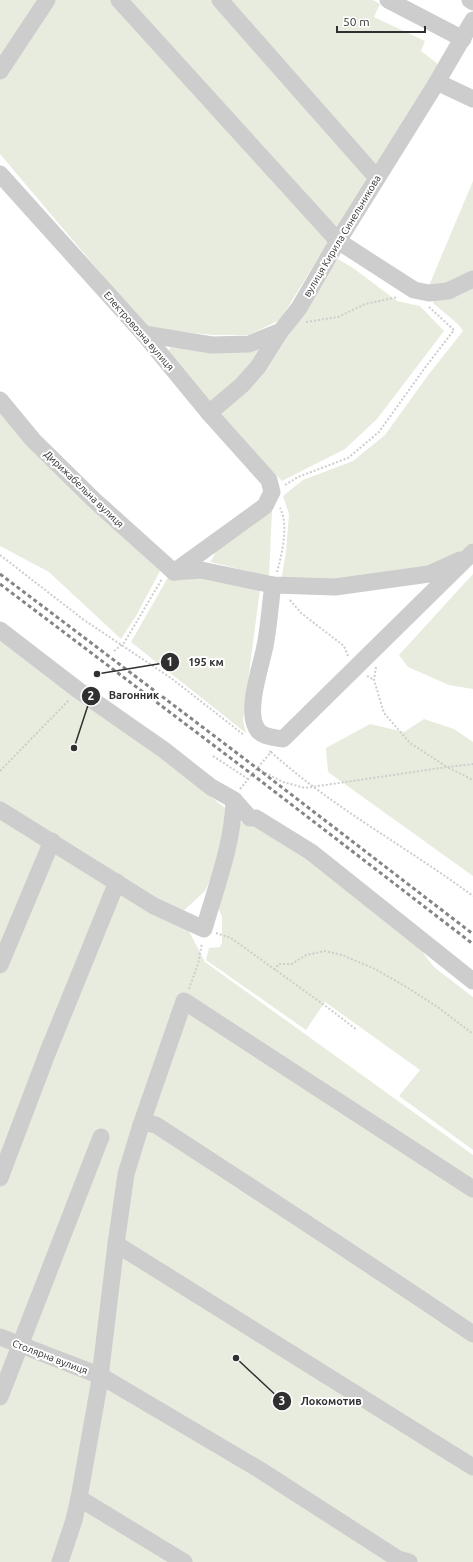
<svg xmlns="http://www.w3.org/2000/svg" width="473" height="1562" viewBox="0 0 473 1562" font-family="Ubuntu,sans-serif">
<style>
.green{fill:#e7ecde}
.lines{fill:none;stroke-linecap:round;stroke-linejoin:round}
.path{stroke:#cdcdcd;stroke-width:2;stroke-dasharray:2 2;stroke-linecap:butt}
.minor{stroke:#cdcdcd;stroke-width:17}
.rail{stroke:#858585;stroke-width:3;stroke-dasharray:4 3;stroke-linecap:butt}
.labels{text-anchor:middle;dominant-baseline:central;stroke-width:4;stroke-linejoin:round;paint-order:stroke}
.street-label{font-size:10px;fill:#303030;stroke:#fff}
.leader{fill:none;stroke:#303030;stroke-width:1.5}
.callout-dot{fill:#303030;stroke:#fff;stroke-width:1.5}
.mark-label{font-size:12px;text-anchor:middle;font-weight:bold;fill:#fff}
.callout-label{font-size:11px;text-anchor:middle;font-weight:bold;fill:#303030;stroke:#fff;stroke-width:4;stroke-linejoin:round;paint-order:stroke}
</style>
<rect width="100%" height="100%" fill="#fff"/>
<g class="green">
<polygon points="0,0 373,0 380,4 374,17 425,41 421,51 438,64 280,320 249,335 213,335 147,328 0,154"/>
<polygon points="473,181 473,274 450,283 428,288"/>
<polygon points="338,259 353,268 397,301 420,306 444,331 377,419 345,449 282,481 217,414 262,376 305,311 316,290"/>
<polygon points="473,284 473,543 465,551 428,567 333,582 281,581 286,552 289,514 283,496 303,480 353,461 385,435 429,374 463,331 458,324 433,303 436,297"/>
<polygon points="266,346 222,396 210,401 166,354 171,347 219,352"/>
<polygon points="4,412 93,508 160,571 136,616 121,639 49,572 0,546 0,414"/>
<polygon points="272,511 269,576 210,562 217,550"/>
<polygon points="473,574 473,689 449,685 408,667 399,655"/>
<polygon points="180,575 219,577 260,589 243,720 246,733 131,642 167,579"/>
<polygon points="0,635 81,696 229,811 223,853 205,891 180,914 205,962 473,1155 473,1562 0,1562"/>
<polygon points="424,719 454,729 473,742 473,876 328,772 326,748 370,724 404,732"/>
<polygon points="247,820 252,820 421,939 423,953 434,967 473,997 473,1150 399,1096 420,1070 325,1002 306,1030 206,960 209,948 220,947 222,943 222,917 215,899 236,829 241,823"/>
</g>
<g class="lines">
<g class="path">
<polyline points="306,322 338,317 365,304 398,297"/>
<polyline points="285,485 298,477 348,458 379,432 424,369 454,330 429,307"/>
<polyline points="0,555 84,620 171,678 244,735"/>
<path d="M 277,572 C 282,554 289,525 280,508"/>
<polyline points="290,600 301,613 344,646 348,656"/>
<polyline points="114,651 124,643 162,579"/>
<polyline points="376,667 374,680 384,713 410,743 447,767 473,764"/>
<polyline points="367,676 374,680"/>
<path d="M 271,752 C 333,808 407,847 473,896"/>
<polyline points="213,756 248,779"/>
<polyline points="258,769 283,782 305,788 447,767 473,780"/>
<polyline points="0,771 69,700"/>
<polyline points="240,789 271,752 269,751"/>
<polyline points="216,933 231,938 327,1007 357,1030"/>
<polyline points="274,970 279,964 292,964 306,955 325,951 342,955 375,969 408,988 439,1008 473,1034"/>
<polyline points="189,989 198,964 202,943"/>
</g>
<g class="minor">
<polyline points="119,0 338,241 414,290 429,293 448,291 473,279"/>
<polyline points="220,0 377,178"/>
<polyline points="388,0 463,39"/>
<polyline points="470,0 473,2"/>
<polyline points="0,71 47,0"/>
<polyline points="437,82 473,99"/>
<polyline points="0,174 144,334 209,413 269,480 272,492 265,506 174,572"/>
<polyline points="144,334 212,345 249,344 281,331 299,308 338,241 437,82 473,20"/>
<polyline points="0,400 33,440 94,500 174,572"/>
<polyline points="209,413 242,385 258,367 281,331"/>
<polyline points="174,572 201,570 273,585 335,587 429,574 460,560"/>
<path d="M 273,585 C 270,605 269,626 265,646 C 261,666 246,709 256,727 C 260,737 273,737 283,739 L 473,552"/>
<polyline points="0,630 78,690 164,750 211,787 234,800 250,818 256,818 311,852 473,981"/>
<path d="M 0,810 L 154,906 L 204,929 C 216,887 233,844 234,800"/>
<polyline points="0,965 52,841"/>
<path d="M 141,1125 L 147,1123 L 156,1125 C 262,1194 368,1263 473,1334"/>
<polyline points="0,1178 47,1054 117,882"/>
<polyline points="116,1244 473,1467"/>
<polyline points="0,1337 101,1376 260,1470 398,1559 409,1562"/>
<polyline points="0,1397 101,1137"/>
<polyline points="79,1498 184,1562"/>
<polyline points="60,1562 74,1520 79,1498 99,1385 116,1244 126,1174 141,1125 184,1001 473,1189"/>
</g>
<g class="rail">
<polyline points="0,574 258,769 473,934"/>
<polyline points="0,584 253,775 473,944"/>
</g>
</g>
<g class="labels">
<g class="street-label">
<text transform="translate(342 236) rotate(-59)">вулиця Кирила Синельникова</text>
<text transform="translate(139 331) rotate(49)">Електровозна вулиця</text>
<text transform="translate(84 489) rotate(44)">Дирижабельна вулиця</text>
<text transform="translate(50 1357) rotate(21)">Столярна вулиця</text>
</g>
</g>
<path class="leader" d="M97 674L170 662M74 748L91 696M236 1358L282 1401"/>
<g class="callout-dot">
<circle cx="97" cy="674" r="4"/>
<circle cx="74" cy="748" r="4"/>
<circle cx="236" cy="1358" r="4"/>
<circle cx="170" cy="662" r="10"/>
<circle cx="91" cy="696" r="10"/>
<circle cx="282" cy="1401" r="10"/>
</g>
<g class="mark-label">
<text x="170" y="666">1</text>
<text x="91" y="700">2</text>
<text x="282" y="1405">3</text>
</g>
<g class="callout-label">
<text x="206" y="666">195 км</text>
<text x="134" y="699">Вагонник</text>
<text x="331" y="1405">Локомотив</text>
</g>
<path d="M337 26v6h88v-6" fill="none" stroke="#303030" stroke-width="2"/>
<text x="343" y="26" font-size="12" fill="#303030" stroke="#ffffff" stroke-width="3" paint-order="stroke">50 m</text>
</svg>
